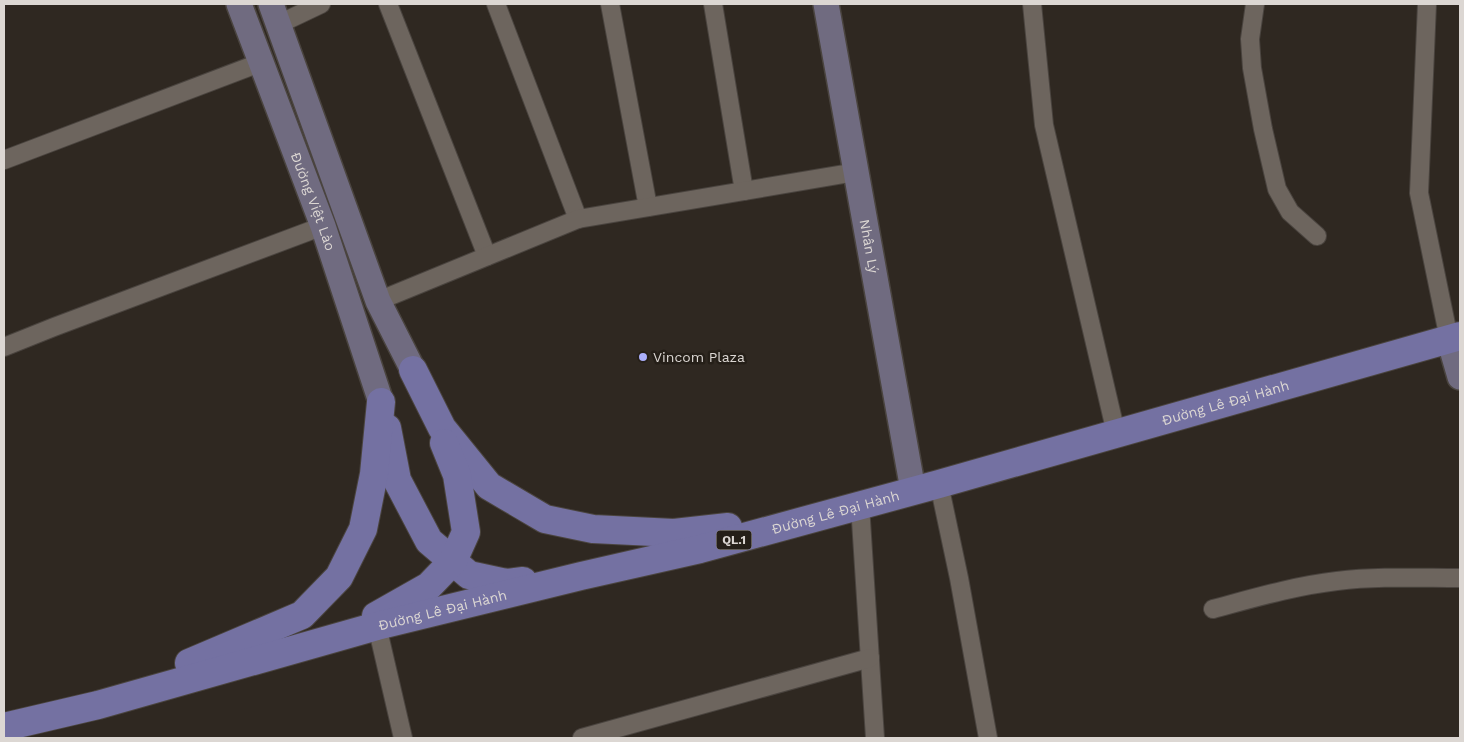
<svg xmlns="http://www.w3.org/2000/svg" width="1464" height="742" viewBox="0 0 1464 742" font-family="'Work Sans',sans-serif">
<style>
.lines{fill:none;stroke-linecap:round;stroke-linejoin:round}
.street-casing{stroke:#4a443f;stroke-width:20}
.secondary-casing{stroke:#4a443f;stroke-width:28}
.primary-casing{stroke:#4a443f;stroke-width:30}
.street{stroke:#6d655e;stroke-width:18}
.secondary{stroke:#706b80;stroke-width:25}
.primary{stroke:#7471a2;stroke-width:28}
.poi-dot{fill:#abaffb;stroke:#251f18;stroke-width:2}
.labels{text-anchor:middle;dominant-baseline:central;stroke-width:5;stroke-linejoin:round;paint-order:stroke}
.shield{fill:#251f18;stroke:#a5a09b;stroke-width:1}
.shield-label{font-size:12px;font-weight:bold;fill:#dcd7d3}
.street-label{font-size:14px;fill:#dcd7d3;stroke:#251f18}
.poi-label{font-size:14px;fill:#dcd7d3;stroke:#251f18;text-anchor:start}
</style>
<rect width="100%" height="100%" fill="#2f2821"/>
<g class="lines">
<g class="street-casing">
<g id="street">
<polyline points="388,4 487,256"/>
<polyline points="496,4 578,219"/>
<polyline points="610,4 648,207"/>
<polyline points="713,4 744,191"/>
<polyline points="1032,4 1044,125 1116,433"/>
<polyline points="1255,4 1250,39 1252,68 1263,129 1277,189 1290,212 1317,236"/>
<polyline points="1427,4 1419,193 1449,339"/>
<polyline points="279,24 321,4"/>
<polyline points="4,160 262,62"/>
<polyline points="378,301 578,219 856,172"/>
<polyline points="4,347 54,327 323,226"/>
<polyline points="939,484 959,578 988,738"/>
<polyline points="860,505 875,738"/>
<path d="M 1213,609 C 1254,598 1294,586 1337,581 C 1378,576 1419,578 1460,578"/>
<polyline points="377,626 403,738"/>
<polyline points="582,738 870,658"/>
</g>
</g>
<g class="secondary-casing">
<g id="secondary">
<path id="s1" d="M 239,4 L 323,226 L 381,402"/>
<polyline points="271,4 378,301 413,370"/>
<path id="s2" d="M 826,4 L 913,490"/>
<polyline points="1449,339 1460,377"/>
</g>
</g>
<g class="primary-casing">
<g id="primary">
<polyline points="413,370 442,428 489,486 545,519 593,529 674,533 728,527"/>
<polyline points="387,428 397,480 429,541 469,575 506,583 523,581"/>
<polyline points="376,616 429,586 453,561 466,532 457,475 444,443"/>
<polyline points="189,663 302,615 339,577 363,529 374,474 381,402"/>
<path id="s3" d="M 4,727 L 98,705 L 377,626 L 581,576 L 700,549 L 939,484 L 1460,336"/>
</g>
</g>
<use href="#street" class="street"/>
<use href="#secondary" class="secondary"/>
<use href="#primary" class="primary"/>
</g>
<circle class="poi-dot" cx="643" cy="357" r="5"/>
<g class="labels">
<rect class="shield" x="716.5" y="530.5" width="35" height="19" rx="4"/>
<g class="shield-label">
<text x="734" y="540">QL.1</text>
</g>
<g class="street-label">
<text stroke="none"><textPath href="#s1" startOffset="211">Đường Việt Lào</textPath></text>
<text stroke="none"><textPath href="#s2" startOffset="246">Nhân Lý</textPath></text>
<text stroke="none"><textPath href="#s3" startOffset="1264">Đường Lê Đại Hành</textPath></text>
<text stroke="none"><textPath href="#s3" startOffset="859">Đường Lê Đại Hành</textPath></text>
<text stroke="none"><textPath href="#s3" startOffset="454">Đường Lê Đại Hành</textPath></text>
</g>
<g class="poi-label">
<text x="653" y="357">Vincom Plaza</text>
</g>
</g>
<rect width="1464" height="742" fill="none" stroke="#dcd7d3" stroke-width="10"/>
</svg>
